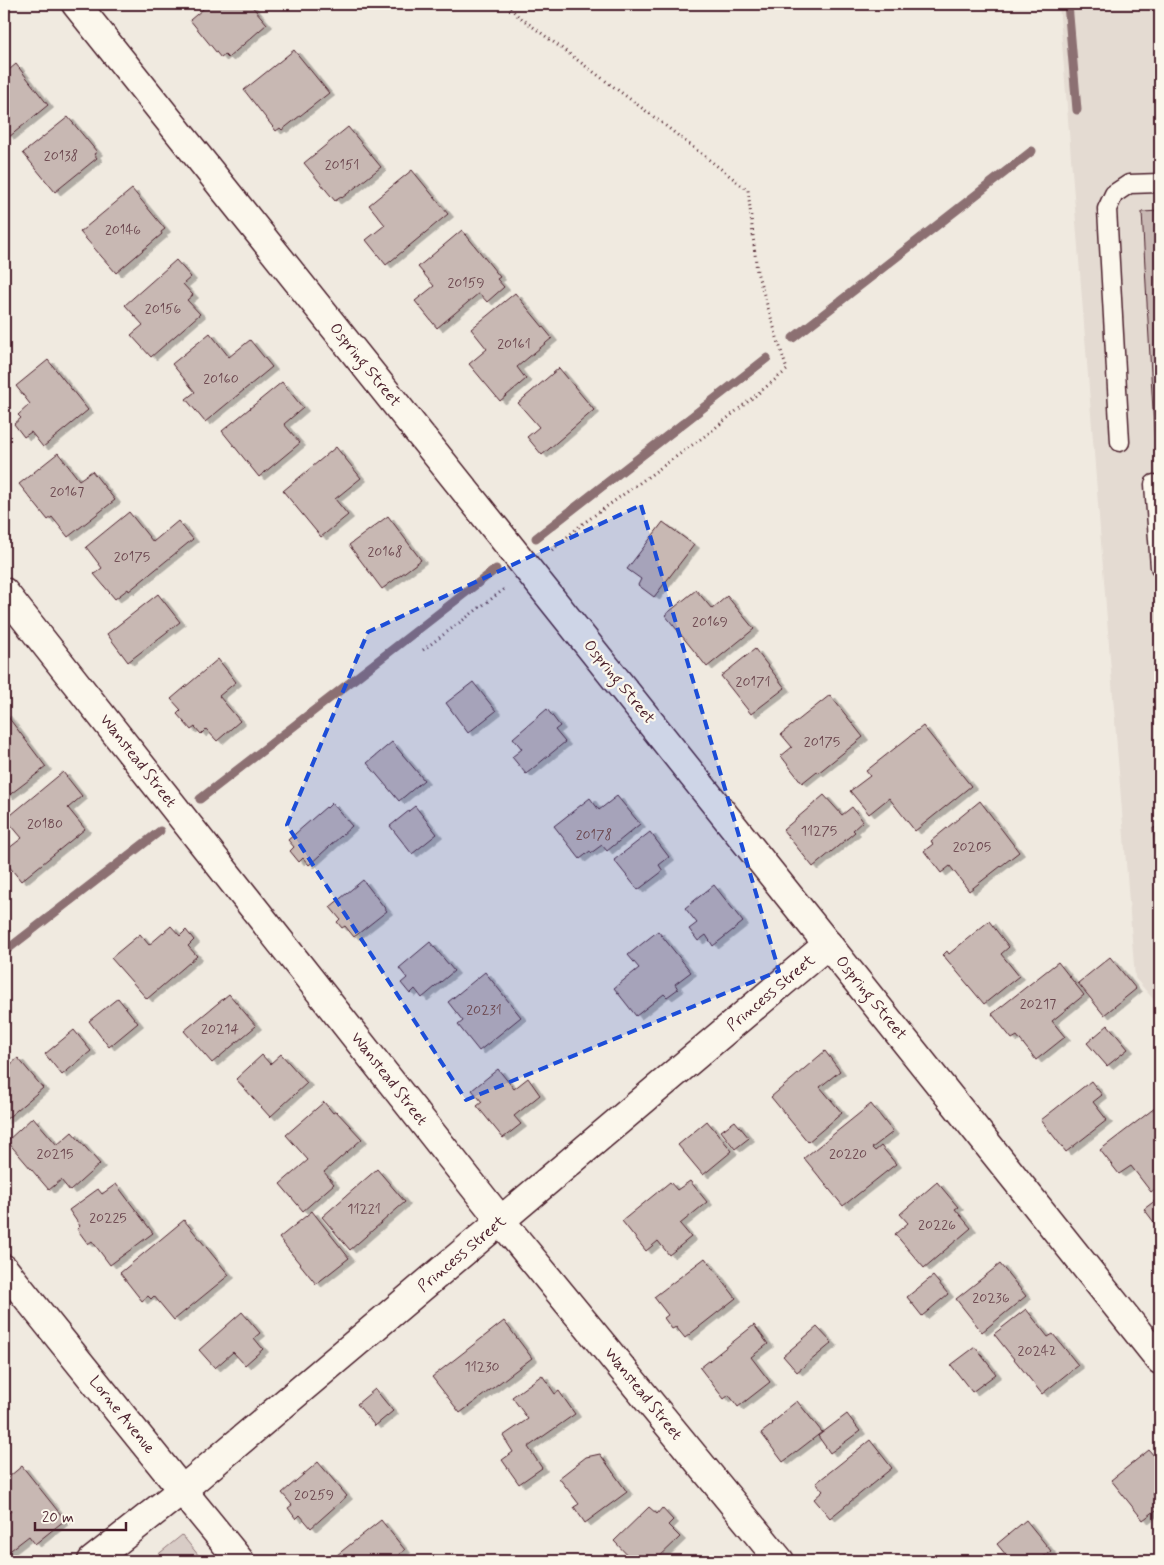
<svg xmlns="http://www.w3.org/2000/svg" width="1164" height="1565" viewBox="0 0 1164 1565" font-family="Mynerve,sans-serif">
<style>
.built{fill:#e4dbd2}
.green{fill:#d8ccc6;stroke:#917678}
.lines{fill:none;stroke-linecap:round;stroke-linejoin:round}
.stream{stroke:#8c6f72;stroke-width:9}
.building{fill:#c8b8b3;stroke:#4a1f2b;filter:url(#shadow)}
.lane-casing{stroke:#4a1f2b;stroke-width:21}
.street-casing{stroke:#4a1f2b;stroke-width:31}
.secondary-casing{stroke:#4a1f2b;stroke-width:31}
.path{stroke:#4a1f2b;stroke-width:3;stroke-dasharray:1 4;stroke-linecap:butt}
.lane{stroke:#fbf7ec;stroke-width:18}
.street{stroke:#fbf7ec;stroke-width:28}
.secondary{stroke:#fbf7ec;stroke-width:28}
.marked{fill:#1d4ed8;fill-opacity:0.2;stroke:#1d4ed8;stroke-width:4;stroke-dasharray:10 6;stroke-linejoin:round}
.labels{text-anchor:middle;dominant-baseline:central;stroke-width:4.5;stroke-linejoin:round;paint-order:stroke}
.number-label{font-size:14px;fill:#6a454d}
.street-label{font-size:16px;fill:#4a1f2b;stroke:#fbf7ec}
</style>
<defs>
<filter id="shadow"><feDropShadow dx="5.5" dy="3" stdDeviation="0" flood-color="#0004"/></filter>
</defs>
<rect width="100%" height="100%" fill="#f0eae0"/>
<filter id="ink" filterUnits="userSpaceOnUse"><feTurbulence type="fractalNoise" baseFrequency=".02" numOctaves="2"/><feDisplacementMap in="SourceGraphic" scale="10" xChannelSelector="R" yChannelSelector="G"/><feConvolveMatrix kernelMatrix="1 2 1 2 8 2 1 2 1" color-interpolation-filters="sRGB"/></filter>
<g filter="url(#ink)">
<polygon class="built" points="1059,4 1160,4 1160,1007 1135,978"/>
<polygon class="green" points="182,1535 203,1561 150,1561"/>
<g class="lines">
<g class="stream">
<polyline points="1068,4 1077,110"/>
<polyline points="793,338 1032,151"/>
<polyline points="536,538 767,358"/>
<polyline points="200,799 496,569"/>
<polyline points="4,952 160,831"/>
</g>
</g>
<g class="building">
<polygon points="209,4 250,4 267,24 228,58 225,55 221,58 190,20"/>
<polygon points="294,50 329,93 282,130 280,128 276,131 244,90"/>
<polygon points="16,64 48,105 9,137 4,130 4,74"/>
<polygon points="68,117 97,152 94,154 97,158 55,192 23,153"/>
<polygon points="348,127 381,167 342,198 341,197 335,201 304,163"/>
<polygon points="412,170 448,214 386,265 366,240 385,225 369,205"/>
<polygon points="132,189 165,229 161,232 162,234 116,273 80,232"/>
<polygon points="1160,211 1160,446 1155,447 1142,212"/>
<polygon points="462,230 500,277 497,279 504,287 487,302 479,293 437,328 415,301 434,286 418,267"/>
<polygon points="176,260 191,277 183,284 193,295 187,300 200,314 151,357 131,335 143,325 125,305"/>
<polygon points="515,293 552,338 517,367 526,379 500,401 469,364 487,349 471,329"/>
<polygon points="210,333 229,357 250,340 272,367 205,422 186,399 195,392 172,364"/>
<polygon points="48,360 88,410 43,447 31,432 24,437 14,424 21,418 18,415 30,404 16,386"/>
<polygon points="559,368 594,410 542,455 527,437 539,427 518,403"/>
<polygon points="282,382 303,408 284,424 300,443 259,477 222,431"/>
<polygon points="336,447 361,478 335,499 348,515 321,537 283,491"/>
<polygon points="58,453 79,480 92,471 115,500 68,537 52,517 48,520 19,484"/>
<polygon points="129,512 153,542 178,521 193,539 129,591 128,589 115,599 94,574 102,568 86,547"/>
<polygon points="388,516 421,560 382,589 349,545"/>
<polygon points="663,522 694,545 654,597 638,585 641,579 627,569"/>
<polygon points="696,590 712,609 727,596 754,629 707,667 665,615"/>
<polygon points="158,594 180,622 128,662 107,634"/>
<polygon points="755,649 785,688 751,714 721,676"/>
<polygon points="218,659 236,682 219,696 240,721 217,741 206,729 201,734 195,727 191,730 177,714 181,710 171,699"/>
<polygon points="473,682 496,711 468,733 446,703"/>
<polygon points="830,695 863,737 818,773 817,771 802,783 781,756 792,747 781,734"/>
<polygon points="547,709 560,726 555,730 565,742 526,774 512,757 522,749 513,738"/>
<polygon points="5,713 46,767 8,796 4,791 4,714"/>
<polygon points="923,726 971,786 915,831 889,798 869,814 850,791 870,776 866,771"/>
<polygon points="392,742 424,780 399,801 367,763"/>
<polygon points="63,772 82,796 68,808 85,829 21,881 4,860 4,852 22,838 6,819"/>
<polygon points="824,795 842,815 852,807 863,821 853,830 855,832 813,867 783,830"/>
<polygon points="617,796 640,824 607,851 602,845 591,853 590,851 580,859 554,826 590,798 599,810"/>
<polygon points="980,801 1019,852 969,891 950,866 941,873 924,851 933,844 931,841"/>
<polygon points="332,803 352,826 309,865 303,858 299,862 290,851 294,847 288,840 326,807 327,808"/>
<polygon points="415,806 437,834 412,854 390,826"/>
<polygon points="1160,827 1160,946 1153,828"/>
<polygon points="650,832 669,857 659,865 663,871 638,890 614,860"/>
<polygon points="363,880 387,911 354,937 345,926 342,928 337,922 340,919 330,907"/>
<polygon points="714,885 743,922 713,946 706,935 698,941 689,929 697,923 685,908"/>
<polygon points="989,921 1009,947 1001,954 1019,976 984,1004 943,955 947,951 949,954"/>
<polygon points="171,926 180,936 186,930 194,940 188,946 197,956 147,999 111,958 140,934 149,945"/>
<polygon points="658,931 691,972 675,984 678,989 667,997 664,994 636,1016 614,988 639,968 628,955"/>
<polygon points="430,942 454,971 422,998 415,989 410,994 401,983 407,978 399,968"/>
<polygon points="1110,957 1136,989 1104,1015 1078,983"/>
<polygon points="1058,962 1084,995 1052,1021 1065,1037 1036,1060 1017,1036 1012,1039 992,1014"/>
<polygon points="485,972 521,1017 479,1051 458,1025 463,1021 448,1002"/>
<polygon points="229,994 256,1026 212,1063 184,1031"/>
<polygon points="118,998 138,1023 109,1047 89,1021"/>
<polygon points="1108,1025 1128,1049 1107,1066 1087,1043"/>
<polygon points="74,1030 91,1051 62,1075 45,1054"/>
<polygon points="825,1051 840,1071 820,1087 842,1113 808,1142 771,1097"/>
<polygon points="281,1054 307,1083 270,1117 236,1079 262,1055 270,1064"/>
<polygon points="18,1058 43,1088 4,1121 4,1070"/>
<polygon points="498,1069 514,1089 528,1078 540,1095 514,1116 521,1124 503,1138 477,1106 482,1102 472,1090"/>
<polygon points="1091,1081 1102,1095 1093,1102 1107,1120 1066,1152 1041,1120"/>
<polygon points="324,1102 333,1113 336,1111 362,1139 324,1172 334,1184 303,1211 280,1184 308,1160 286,1135"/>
<polygon points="871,1104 893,1132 872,1148 875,1151 881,1146 896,1164 843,1206 804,1158"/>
<polygon points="1160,1104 1160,1185 1151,1192 1131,1166 1119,1174 1100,1150"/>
<polygon points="33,1117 57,1145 72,1132 100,1164 70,1191 61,1180 49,1190 7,1141"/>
<polygon points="707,1121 732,1151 703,1175 678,1145"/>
<polygon points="735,1121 749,1138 735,1149 721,1131"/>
<polygon points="377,1169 405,1202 350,1250 322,1217"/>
<polygon points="690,1181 707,1202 680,1224 691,1237 669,1255 658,1241 646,1251 622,1221 670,1182 677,1190"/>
<polygon points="937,1182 958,1207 955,1209 971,1228 924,1268 895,1234 908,1223 900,1214"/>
<polygon points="116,1184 153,1233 110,1265 92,1241 88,1244 77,1229 80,1226 69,1210 98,1189 102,1194"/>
<polygon points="1160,1197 1160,1230 1144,1209"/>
<polygon points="312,1211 349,1258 316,1284 279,1238"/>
<polygon points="184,1220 229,1275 174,1320 154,1296 151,1299 148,1296 142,1301 120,1273"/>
<polygon points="705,1258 736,1298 685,1338 676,1327 672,1329 664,1318 668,1315 654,1297"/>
<polygon points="1000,1264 1026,1296 982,1332 956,1299"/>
<polygon points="933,1276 948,1294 922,1316 907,1297"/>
<polygon points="1026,1309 1048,1337 1053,1334 1078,1365 1042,1394 994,1334"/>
<polygon points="242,1312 260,1333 254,1338 263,1349 245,1365 233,1352 215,1368 199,1350"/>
<polygon points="504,1321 532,1358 460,1413 432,1377"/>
<polygon points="754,1325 768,1344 751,1357 770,1382 738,1407 729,1395 724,1399 700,1368"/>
<polygon points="817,1327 832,1343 797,1372 783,1356"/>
<polygon points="975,1347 996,1374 972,1392 951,1365"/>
<polygon points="542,1375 555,1394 559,1391 575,1414 528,1447 542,1468 519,1484 502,1460 513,1452 503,1436 528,1419 512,1397"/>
<polygon points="375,1389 393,1411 375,1426 357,1404"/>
<polygon points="797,1401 822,1432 783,1462 761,1433 773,1424 772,1423 783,1414 782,1413"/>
<polygon points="847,1414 860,1431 830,1453 818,1436"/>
<polygon points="870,1440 892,1468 830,1518 814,1499 823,1491 816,1483"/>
<polygon points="1149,1450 1160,1463 1160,1488 1153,1494 1160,1503 1160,1507 1143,1520 1111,1480"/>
<polygon points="600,1454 627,1492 585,1523 574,1507 579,1504 559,1478 586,1457"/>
<polygon points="318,1462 347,1496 311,1528 300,1515 296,1519 288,1508 292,1505 282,1493"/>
<polygon points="22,1466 65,1520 35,1544 29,1536 7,1553 4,1549 4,1517 11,1511 4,1502 4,1481"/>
<polygon points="649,1507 657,1514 662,1508 673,1520 668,1525 680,1537 655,1561 633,1561 614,1541"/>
<polygon points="381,1520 405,1550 390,1561 346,1561 345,1560 342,1561 337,1555"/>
<polygon points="1026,1520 1051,1551 1038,1561 1011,1561 997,1544"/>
</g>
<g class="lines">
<g class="lane-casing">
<g id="lane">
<polyline points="1120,442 1107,209 1114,194 1129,184 1160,183"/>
<polyline points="1154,484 1160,567"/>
</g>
</g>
<g class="street-casing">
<g id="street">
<polyline points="76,4 1160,1360"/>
<polyline points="4,592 501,1221 780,1561"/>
<polyline points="4,1269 182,1490 828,944"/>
</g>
</g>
<g class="secondary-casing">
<polyline id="secondary" points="92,1561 182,1490 240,1561"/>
</g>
<g class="path">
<polyline points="507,4 517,15 658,120 748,190 757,272 787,370 709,433 581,525 551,551"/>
<polyline points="423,650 506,588"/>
</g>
<use href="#lane" class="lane"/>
<use href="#street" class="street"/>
<use href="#secondary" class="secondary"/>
</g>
</g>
<path class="marked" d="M 641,505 L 779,971 L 466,1100 L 287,825 L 368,632 Z"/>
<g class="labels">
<g class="number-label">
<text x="61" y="156">20138</text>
<text x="342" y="165">20151</text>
<text x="123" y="230">20146</text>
<text x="466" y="283">20159</text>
<text x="163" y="309">20156</text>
<text x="514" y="344">20161</text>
<text x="221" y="379">20160</text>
<text x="67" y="492">20167</text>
<text x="385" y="552">20168</text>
<text x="132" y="557">20175</text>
<text x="710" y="622">20169</text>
<text x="753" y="682">20171</text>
<text x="822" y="742">20175</text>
<text x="45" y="824">20180</text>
<text x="819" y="831">11275</text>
<text x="594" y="835">20178</text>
<text x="972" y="847">20205</text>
<text x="1038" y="1004">20217</text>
<text x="484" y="1010">20231</text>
<text x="220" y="1029">20214</text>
<text x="55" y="1154">20215</text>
<text x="848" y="1154">20220</text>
<text x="364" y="1209">11221</text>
<text x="108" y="1218">20225</text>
<text x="937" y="1225">20226</text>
<text x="991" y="1298">20236</text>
<text x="1037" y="1351">20242</text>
<text x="482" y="1367">11230</text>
<text x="314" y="1495">20259</text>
</g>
<g class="street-label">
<text transform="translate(365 365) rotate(51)">Ospring Street</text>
<text transform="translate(619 682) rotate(51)">Ospring Street</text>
<text transform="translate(138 761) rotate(52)">Wanstead Street</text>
<text transform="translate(771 993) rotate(-40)">Princess Street</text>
<text transform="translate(871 998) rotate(51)">Ospring Street</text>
<text transform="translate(389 1079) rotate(52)">Wanstead Street</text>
<text transform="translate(462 1254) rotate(-40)">Princess Street</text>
<text transform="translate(643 1394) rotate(51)">Wanstead Street</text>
<text transform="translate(122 1415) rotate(51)">Lorne Avenue</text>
</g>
</g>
<rect width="1164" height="1565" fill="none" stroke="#fbf7ec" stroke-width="20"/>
<rect x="10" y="10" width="1144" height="1545" fill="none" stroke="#4a1f2b" stroke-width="2" filter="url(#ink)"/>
<path d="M35 1522v8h91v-8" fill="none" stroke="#4a1f2b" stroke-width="2.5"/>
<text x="42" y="1522" font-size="15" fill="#4a1f2b" stroke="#fbf7ec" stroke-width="4" paint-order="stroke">20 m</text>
</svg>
